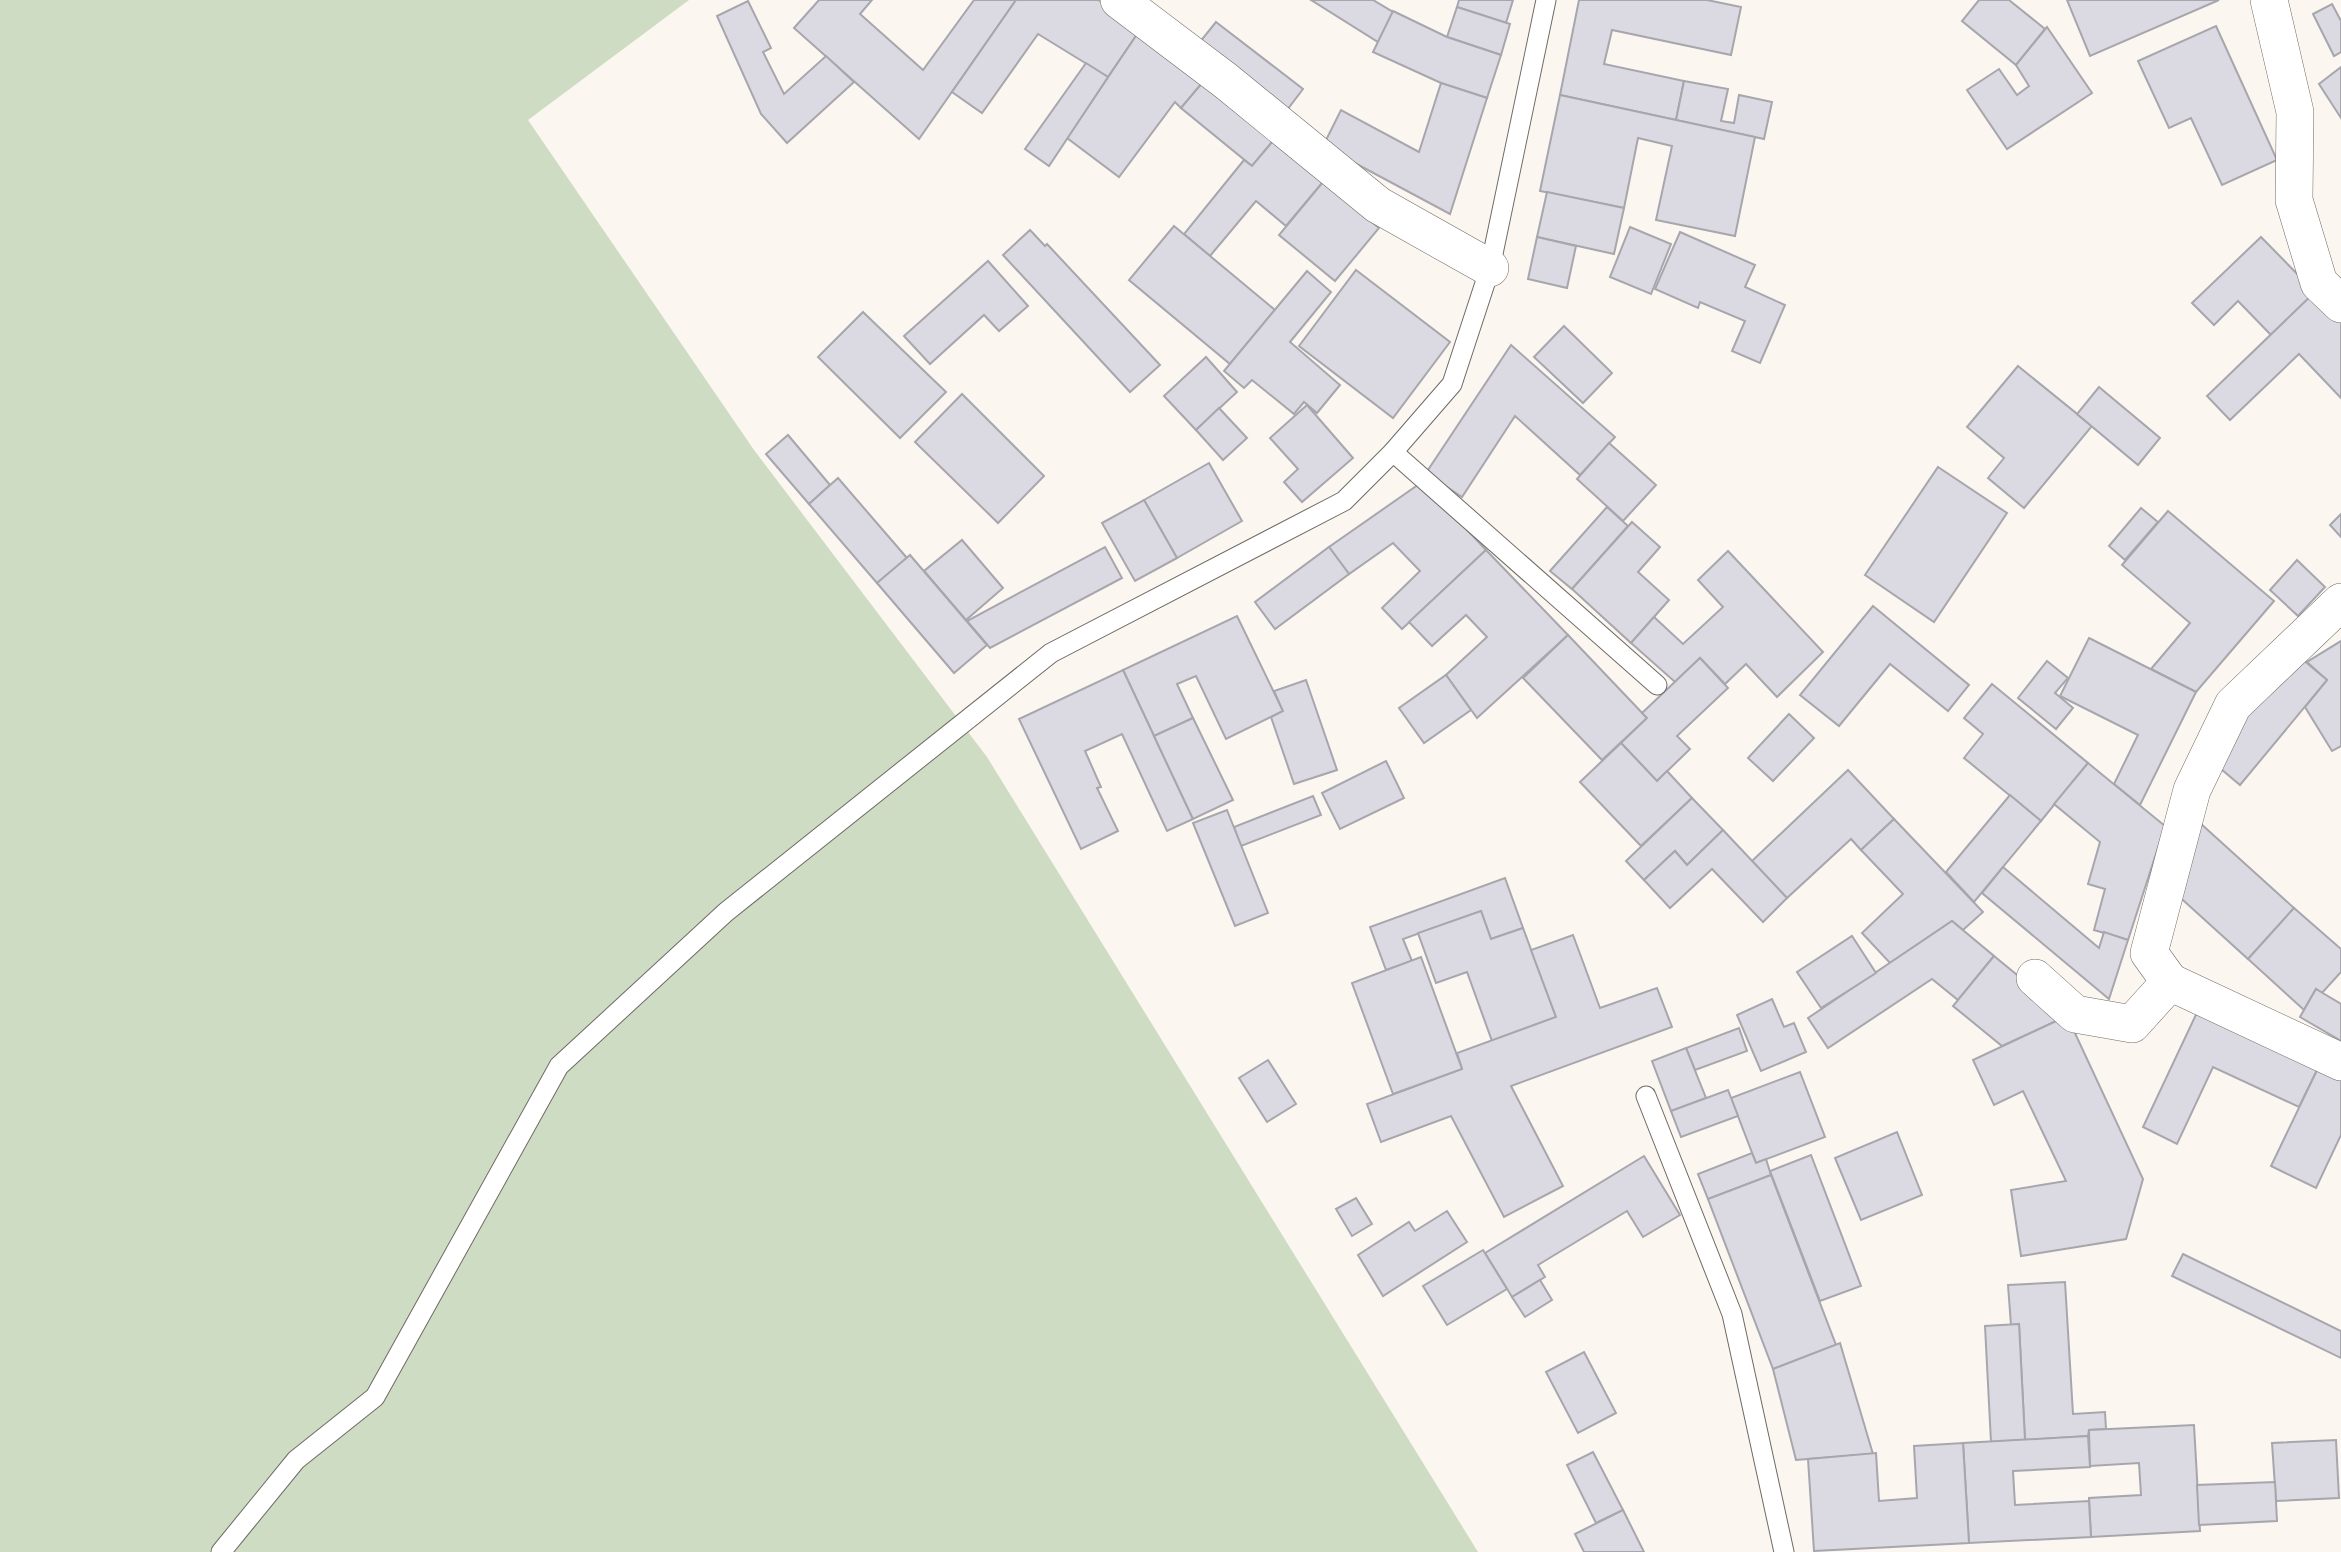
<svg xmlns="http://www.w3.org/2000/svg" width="2341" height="1552" viewBox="0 0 2341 1552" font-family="Inter,sans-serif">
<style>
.green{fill:#cddcc2}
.building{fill:#dbdae2;stroke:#a7a6ad;stroke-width:2}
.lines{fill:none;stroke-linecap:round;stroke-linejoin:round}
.lane-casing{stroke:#6f6a65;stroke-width:21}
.street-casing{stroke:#6f6a65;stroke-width:38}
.lane{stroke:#fff;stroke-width:19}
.street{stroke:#fff;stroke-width:37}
</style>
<rect width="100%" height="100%" fill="#fcf6f0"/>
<polygon class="green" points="0,0 689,0 528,120 754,450 987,757 1478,1552 0,1552"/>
<g class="building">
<polygon points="819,0 872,0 860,14 923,70 974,0 1016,0 919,139 794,28"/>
<polygon points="1016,0 1098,0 1142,27 1108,77 1038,34 982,113 952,92"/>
<polygon points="1311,0 1373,0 1393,12 1378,42"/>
<polygon points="1459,0 1513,0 1506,23 1457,7"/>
<polygon points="1579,0 1707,0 1741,7 1731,55 1612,30 1604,64 1684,81 1676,120 1560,95"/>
<polygon points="1979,0 2009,0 2045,29 2016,65 1962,21"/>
<polygon points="2067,0 2219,0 2090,56"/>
<polygon points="748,1 771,48 763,52 784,94 826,56 854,82 787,143 761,114 717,16"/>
<polygon points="2332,4 2341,21 2341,52 2334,56 2313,14"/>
<polygon points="1457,7 1510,24 1501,55 1447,37"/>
<polygon points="1393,11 1447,37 1501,55 1487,98 1441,83 1373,52"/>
<polygon points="1216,22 1303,89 1287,110 1199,43"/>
<polygon points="2216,26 2277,160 2222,185 2191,118 2169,128 2138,61"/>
<polygon points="1142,27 1208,76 1181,108 1175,102 1119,177 1067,138"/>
<polygon points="2047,27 2092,93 2007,149 1967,90 1999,69 2017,95 2029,86 2016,65"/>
<polygon points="1086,63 1108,77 1049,166 1025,149"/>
<polygon points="2341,67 2341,118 2319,84"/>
<polygon points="1208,76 1278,135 1252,166 1181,108"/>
<polygon points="1684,81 1728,89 1721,121 1734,123 1739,95 1772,102 1764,139 1676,120"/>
<polygon points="1441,83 1487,98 1450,214 1323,146 1341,110 1419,152"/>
<polygon points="1560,95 1755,137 1735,236 1656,220 1672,146 1638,138 1624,208 1540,191"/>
<polygon points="1278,135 1328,176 1286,226 1256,201 1210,256 1184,234 1244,160 1252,166"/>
<polygon points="1323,182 1379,228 1335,281 1279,235"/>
<polygon points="1547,192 1624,208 1614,254 1537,237"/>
<polygon points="1174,226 1275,310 1230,364 1129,280"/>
<polygon points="1630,227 1671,244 1651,294 1610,277"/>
<polygon points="1030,230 1045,246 1047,244 1160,365 1130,392 1003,255"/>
<polygon points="1680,232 1755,265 1745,287 1785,305 1760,363 1732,351 1745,321 1700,302 1698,308 1655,289"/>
<polygon points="1537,237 1576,246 1567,288 1528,279"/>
<polygon points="2261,237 2315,292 2271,335 2238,301 2214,325 2192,303"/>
<polygon points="988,261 1028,306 999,331 984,315 930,364 904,336"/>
<polygon points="1356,270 1450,342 1393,418 1299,346"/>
<polygon points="1307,271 1331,292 1290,342 1340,385 1317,413 1304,402 1294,414 1252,380 1244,388 1224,371"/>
<polygon points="2315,292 2341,319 2341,398 2299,354 2230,420 2207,396"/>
<polygon points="863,312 946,392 900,438 818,357"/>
<polygon points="1564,326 1612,373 1583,403 1534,357"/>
<polygon points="1511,345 1615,437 1580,475 1515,416 1462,497 1426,473"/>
<polygon points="1206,357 1237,392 1196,430 1164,396"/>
<polygon points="2018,366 2092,426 2024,508 1988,478 2004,458 1967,427"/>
<polygon points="2099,387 2160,438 2138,465 2077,414"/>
<polygon points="962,394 1044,476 998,523 915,442"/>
<polygon points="1307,405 1353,458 1302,502 1284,482 1298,469 1270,438"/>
<polygon points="1219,408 1247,438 1223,460 1196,430"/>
<polygon points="788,435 830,485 809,504 766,454"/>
<polygon points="1609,443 1656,485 1623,521 1577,479"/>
<polygon points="1209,463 1242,521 1177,558 1144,500"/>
<polygon points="1938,467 2007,513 1934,622 1865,575"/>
<polygon points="838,478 907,558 877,583 809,504"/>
<polygon points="1422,482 1486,550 1402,629 1382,608 1420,571 1393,543 1349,574 1329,547"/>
<polygon points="1144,500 1177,558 1135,581 1102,523"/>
<polygon points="1607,507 1628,526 1572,589 1550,571"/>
<polygon points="2141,508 2158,522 2125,560 2109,546"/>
<polygon points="2168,511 2274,601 2196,692 2151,669 2190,623 2122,565"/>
<polygon points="2341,514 2341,537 2330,525"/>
<polygon points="1632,522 1660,547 1638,572 1669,600 1631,643 1572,589"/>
<polygon points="962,540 1003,588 966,620 924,571"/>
<polygon points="1105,547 1122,578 990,648 967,621"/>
<polygon points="1329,547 1349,574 1275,629 1255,602"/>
<polygon points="1486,550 1568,635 1477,718 1446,675 1487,637 1466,615 1432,646 1409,622"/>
<polygon points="1728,551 1823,652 1777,697 1746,664 1725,684 1700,658 1675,682 1631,643 1654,617 1683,644 1723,607 1698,580"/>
<polygon points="910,555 987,645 954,673 877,583"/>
<polygon points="2297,560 2325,587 2298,616 2270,590"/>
<polygon points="1873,606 1969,685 1948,711 1890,664 1839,726 1800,695"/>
<polygon points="1237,616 1283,711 1226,739 1196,676 1177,684 1193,718 1154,736 1123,670"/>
<polygon points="1568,635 1647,718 1602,760 1523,678"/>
<polygon points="2089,638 2196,692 2140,805 2114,784 2138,735 2060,696"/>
<polygon points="2341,641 2341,746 2332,751 2305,707 2327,680 2307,662"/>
<polygon points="2295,653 2327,680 2240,785 2221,769 2225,738"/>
<polygon points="1700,658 1728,688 1677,736 1690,749 1657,781 1621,743 1647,718 1642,713"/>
<polygon points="2047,661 2068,678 2055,693 2073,708 2056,729 2018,698"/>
<polygon points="1123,670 1193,819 1167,831 1122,734 1085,751 1101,787 1097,788 1118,831 1081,849 1019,719"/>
<polygon points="1446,675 1471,710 1424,743 1399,708"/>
<polygon points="1306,680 1337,770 1294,784 1271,717 1283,711 1274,691"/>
<polygon points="1992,684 2088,763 2041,821 1964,758 1983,734 1964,718"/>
<polygon points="1789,714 1814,738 1773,781 1748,758"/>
<polygon points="1193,718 1233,800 1193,819 1154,736"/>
<polygon points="1621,743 1657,781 1667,771 1692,798 1641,846 1580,782"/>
<polygon points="1386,761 1404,798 1340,829 1322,793"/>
<polygon points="2088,763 2165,826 2128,940 2094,930 2105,889 2088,884 2100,842 2054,804"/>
<polygon points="1848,770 1894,819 1861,850 1851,839 1787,898 1752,861"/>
<polygon points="2010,795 2041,821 1974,902 1946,872"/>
<polygon points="1313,796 1321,815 1241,846 1234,827"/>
<polygon points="1692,798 1723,830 1687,865 1675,851 1644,880 1626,861"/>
<polygon points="1227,810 1268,913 1235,926 1193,823"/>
<polygon points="1894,819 1983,912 1963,930 1952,921 1890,963 1862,933 1903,894 1861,850"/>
<polygon points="2200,823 2294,908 2248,959 2174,892"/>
<polygon points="1723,830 1787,898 1763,922 1712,869 1670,908 1644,880 1675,851 1687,865"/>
<polygon points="2003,867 2099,948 2104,932 2128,940 2109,999 1982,893"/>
<polygon points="1505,878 1523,928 1491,939 1481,911 1403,939 1412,961 1386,970 1370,927"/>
<polygon points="2294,908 2341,949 2341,972 2322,993 2316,989 2304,1010 2248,959"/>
<polygon points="1481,911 1491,939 1523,928 1556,1017 1492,1041 1467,972 1436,983 1418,933"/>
<polygon points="1952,921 1994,956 1958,1000 1932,979 1828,1048 1808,1018"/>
<polygon points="1573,935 1600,1008 1657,988 1672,1027 1511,1086 1563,1186 1504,1217 1451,1116 1381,1142 1367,1104 1462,1069 1457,1053 1556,1017 1531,950"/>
<polygon points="1852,936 1876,973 1821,1008 1797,972"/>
<polygon points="1994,956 2067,1016 2002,1046 1953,1006"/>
<polygon points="1421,957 1462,1069 1393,1094 1352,983"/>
<polygon points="2316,989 2341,1004 2341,1041 2300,1017"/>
<polygon points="1772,999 1784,1027 1794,1023 1806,1052 1761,1071 1737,1015"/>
<polygon points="2201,1004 2320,1064 2299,1107 2213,1067 2177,1144 2143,1127"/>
<polygon points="2067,1016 2143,1179 2126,1239 2021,1256 2011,1190 2066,1181 2023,1091 1994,1105 1973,1060"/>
<polygon points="1739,1028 1747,1051 1695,1070 1686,1048"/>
<polygon points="1686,1048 1706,1098 1671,1111 1652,1061"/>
<polygon points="1268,1060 1296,1104 1267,1122 1239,1078"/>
<polygon points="2320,1064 2341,1074 2341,1135 2316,1188 2271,1166"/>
<polygon points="1800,1072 1825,1137 1756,1163 1731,1098"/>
<polygon points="1728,1090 1738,1116 1681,1137 1671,1111"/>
<polygon points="1897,1132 1922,1195 1861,1220 1835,1158"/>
<polygon points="1752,1153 1756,1163 1766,1159 1771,1175 1708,1199 1698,1174"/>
<polygon points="1811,1155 1861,1286 1820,1301 1770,1171"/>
<polygon points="1644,1156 1680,1215 1643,1237 1627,1211 1538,1265 1545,1277 1512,1297 1485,1253"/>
<polygon points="1771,1175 1836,1345 1773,1369 1708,1199"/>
<polygon points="1356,1198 1372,1224 1352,1236 1336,1209"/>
<polygon points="1447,1211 1467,1242 1383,1296 1358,1255 1409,1222 1415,1231"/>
<polygon points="1483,1250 1507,1289 1447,1325 1423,1286"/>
<polygon points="2183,1254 2341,1331 2341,1358 2172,1276"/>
<polygon points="1540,1280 1552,1300 1525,1317 1512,1297"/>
<polygon points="2065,1282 2073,1414 2105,1412 2106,1429 2089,1430 2088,1436 2025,1440 2019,1324 2011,1325 2008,1285"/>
<polygon points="2019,1324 2025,1440 1991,1442 1985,1326"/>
<polygon points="1840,1343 1873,1454 1796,1460 1773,1369"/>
<polygon points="1584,1352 1616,1413 1578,1433 1546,1372"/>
<polygon points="2194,1425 2200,1531 2091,1537 2089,1498 2141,1495 2139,1463 2090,1466 2089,1430"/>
<polygon points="2088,1436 2090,1467 2013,1471 2015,1505 2089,1501 2091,1537 1969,1543 1963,1443"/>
<polygon points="2336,1440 2339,1498 2276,1501 2272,1443"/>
<polygon points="1963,1443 1969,1543 1814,1551 1808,1459 1876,1453 1879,1501 1917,1498 1914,1446"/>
<polygon points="1593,1452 1623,1510 1596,1523 1567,1465"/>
<polygon points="2275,1482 2277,1521 2199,1525 2197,1485"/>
<polygon points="1623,1510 1644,1552 1584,1552 1575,1534"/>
</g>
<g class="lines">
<g class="lane-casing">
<g id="lane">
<polyline points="1393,452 1657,685"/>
<polyline points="1646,1096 1732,1314 1784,1552"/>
<polyline points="221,1552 296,1460 375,1397 559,1066 726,912 1051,653 1344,501 1393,452 1452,384 1490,268 1546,0"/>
</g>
</g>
<g class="street-casing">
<g id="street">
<polyline points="1119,0 1226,81 1378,205 1490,268"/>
<polyline points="2269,0 2295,112 2294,200 2319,283 2341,304"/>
<polyline points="2035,978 2075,1014 2132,1024 2170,982 2149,953 2192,790 2233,705 2341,602"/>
<polyline points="2170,982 2341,1062"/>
</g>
</g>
<use href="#lane" class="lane"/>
<use href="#street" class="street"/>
</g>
</svg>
